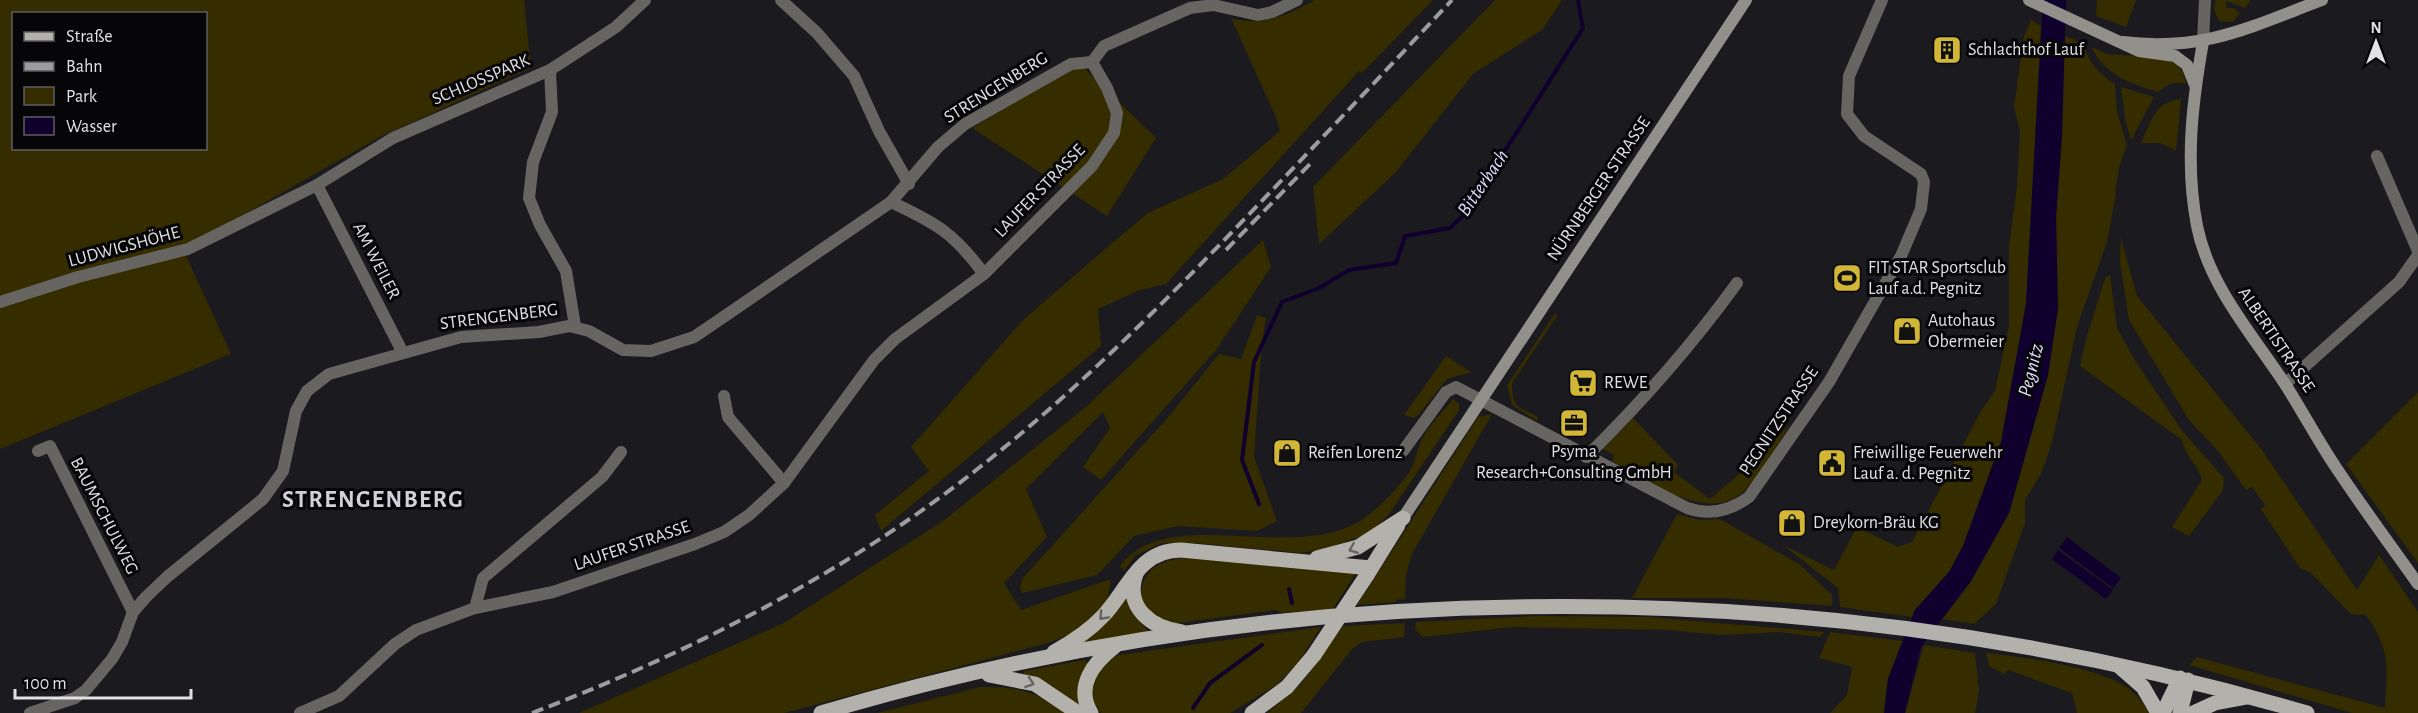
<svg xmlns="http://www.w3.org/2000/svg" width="2418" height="713" viewBox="0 0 2418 713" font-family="'Alegreya Sans',sans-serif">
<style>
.green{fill:#352c00;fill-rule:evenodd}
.water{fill:#10002d}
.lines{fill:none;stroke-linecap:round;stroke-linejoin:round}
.stream{stroke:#10002d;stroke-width:4}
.street{stroke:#666562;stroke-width:12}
.secondary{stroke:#91908b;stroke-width:12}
.primary{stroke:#b3b1ab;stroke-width:15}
.rail{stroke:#9c9b9f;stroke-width:4;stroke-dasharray:12 6;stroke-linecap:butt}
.primary-bridge{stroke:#b3b1ab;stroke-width:15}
.oneway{stroke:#656461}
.labels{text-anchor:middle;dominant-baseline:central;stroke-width:6;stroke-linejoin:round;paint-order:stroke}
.poi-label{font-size:18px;fill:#e2e1e5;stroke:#060507;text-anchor:start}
.street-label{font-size:18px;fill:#e2e1e5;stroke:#060507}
.water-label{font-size:20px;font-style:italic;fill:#e0d9fd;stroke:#060507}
.district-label{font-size:24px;font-weight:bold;letter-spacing:1.5px;fill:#d1cfd7;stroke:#060507}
</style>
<rect width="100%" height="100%" fill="#1b1a1f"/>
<g class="green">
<path d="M 0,0 L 524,0 L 531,68 L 380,137 L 183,249 L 231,354 L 0,449 ZM 14,14 L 206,14 L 206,148 L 14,148 Z"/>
<path d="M 1315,0 L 1433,0 L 1362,73 L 1359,71 L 1166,284 L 1140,290 L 1098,309 L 1101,346 L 881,531 L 875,515 L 929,471 L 911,447 L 1023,320 L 1118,238 L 1148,213 L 1223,179 L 1280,131 L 1275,115 L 1231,18 C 1261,27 1288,15 1315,0 Z"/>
<polygon points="1495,0 1562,0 1543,29 1473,74 1396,172 1319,244 1313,187"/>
<polygon points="2097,0 2136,0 2126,27 2096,16"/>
<polygon points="2216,0 2251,0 2245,8 2226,1 2226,8 2234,8 2240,13 2233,22 2219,21 2214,10"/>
<polygon points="2031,20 2041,26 2026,304 2001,442 1963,546 1949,572 1915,610 1912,617 1840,607 1838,588 1783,545 1834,570 1857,527 1898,547 1912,542 1981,411 1995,391 2009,326 2009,246 2017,187 2020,131 2014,107 2024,36"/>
<path d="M 2063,35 L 2084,44 C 2087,61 2100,75 2115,84 L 2117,112 L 2127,145 L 2120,164 L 2115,191 L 2116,192 L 2122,242 L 2137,296 L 2262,450 L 2357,590 L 2379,555 L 2418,612 L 2418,713 L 2352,713 L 2189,665 L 2197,657 L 2385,708 C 2387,666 2391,651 2366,615 L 2351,614 L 2311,573 L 2300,568 L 2261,509 L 2265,505 L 2252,487 L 2246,490 L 2218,451 L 2189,420 L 2129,320 L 2120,262 L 2121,235 L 2116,193 L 2107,242 L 2077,327 L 2052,442 L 2042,472 L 2025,500 L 2025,523 L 1996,604 L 1974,624 L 1942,619 L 1971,581 L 2009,513 L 2048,375 L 2058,308 L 2056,218 Z"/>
<path d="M 2091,47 C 2096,49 2103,53 2109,54 C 2133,58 2183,48 2186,83 L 2171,83 L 2158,92 C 2129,83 2105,75 2091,47 Z"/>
<polygon points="1080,64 1156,138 1107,216 972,128"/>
<polygon points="2121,87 2154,97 2131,140 2125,119"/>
<path d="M 2181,99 L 2176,151 L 2161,143 L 2141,143 C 2151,122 2155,101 2181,99 Z"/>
<polygon points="1263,240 1271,267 1216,350 1101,480 1083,467 1110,428 1103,412 1026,489 1047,537 1004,583 1021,610 1111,579 1107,603 1077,632 1048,643 784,713 579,713 784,623 943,521 1086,407"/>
<path d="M 2110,275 L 2117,328 L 2134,359 L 2183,432 L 2224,478 L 2223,490 L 2189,536 L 2172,527 L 2202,480 C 2198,464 2184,455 2182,440 L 2080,366 L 2086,339 L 2105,278 Z"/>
<polygon points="1556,312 1557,316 1512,383 1513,398 1517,406 1538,417 1537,421 1512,405 1507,385"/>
<polygon points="1257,315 1266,318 1262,341 1254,457 1277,521 1257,531 1178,526 1134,536 1097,575 1022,593 1020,587 1023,578 1170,415 1219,354 1241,359"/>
<polygon points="1446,356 1471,372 1447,379 1419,414 1414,418 1404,415"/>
<polygon points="2418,392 2418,563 2346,464"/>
<path d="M 1453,399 L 1459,404 L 1459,410 L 1390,513 L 1372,532 L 1329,548 L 1302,553 L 1194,543 L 1162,543 L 1136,555 L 1124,571 L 1120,566 C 1168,503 1289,563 1360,521 C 1376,511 1401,486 1411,469 C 1416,460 1417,449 1422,439 C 1429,425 1443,412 1453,399 Z"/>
<polygon points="1492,414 1412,554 1406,575 1405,599 1396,600 1396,602 1357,605 1478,417"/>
<path d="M 1633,418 L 1678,465 L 1674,472 L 1710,499 L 1746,468 L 1792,422 C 1779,441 1760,476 1744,491 C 1707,526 1646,479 1612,461 L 1614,455 L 1603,449 Z"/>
<polygon points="1677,514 1700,520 1720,519 1799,564 1832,595 1832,606 1724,598 1632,598"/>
<path d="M 1183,558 L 1357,571 L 1333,609 L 1282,613 L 1275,610 L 1172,624 L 1159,622 L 1140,599 C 1142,571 1156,561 1183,558 Z"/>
<polygon points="1127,593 1132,612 1149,632 1081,645 1082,641"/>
<polygon points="1536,616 1649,617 1824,632 1820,637 1779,632 1722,635 1668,630 1512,627 1423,637 1415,630 1416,622"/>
<polygon points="1405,623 1404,637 1362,642 1352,649 1301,713 1267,713 1301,684 1343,626"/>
<polygon points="1321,627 1297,664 1278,684 1230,713 1101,713 1093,702 1090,688 1102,663 1118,655"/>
<polygon points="1830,632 1902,641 1888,679 1884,713 1830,713 1847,695 1852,667 1819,658"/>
<polygon points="1924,645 1975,653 1979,691 1975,713 1905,713"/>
<path d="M 1986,653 C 2024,657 2098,667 2128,688 C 2138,695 2143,703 2149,713 L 2077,713 L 2072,693 L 2008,670 L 2004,674 L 1989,666 Z"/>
<polygon points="1085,660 1088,663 1082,708 1024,675 1024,671"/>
<path d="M 980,687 C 1015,686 1038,691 1065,713 L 877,713 Z"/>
</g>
<g class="water">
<polygon points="2043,0 2066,0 2062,137 2056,218 2058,308 2048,375 2009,513 1971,581 1921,647 1905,713 1884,713 1888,679 1915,610 1949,572 1963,546 2001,442 2026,304"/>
<polygon points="2067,537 2121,578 2113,588 2059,548"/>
<polygon points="2058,550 2113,590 2106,599 2052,559"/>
</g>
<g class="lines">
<g class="stream">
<polyline points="1259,504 1242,460 1254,362 1282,302 1319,288 1349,270 1396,263 1405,236 1450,228 1465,214 1583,28 1578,0"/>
<polyline points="1289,589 1292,603"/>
<polyline points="1193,708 1210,683 1262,645"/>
</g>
<g class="street">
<polyline points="781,0 817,33 854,76 879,131 909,184"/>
<polyline points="2203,42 2205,0"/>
<polyline points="550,70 552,112 533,162 529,198 540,225 566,271 575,326"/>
<polyline points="2377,156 2418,251"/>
<polyline points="317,185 403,353"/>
<path d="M 891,202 C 936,223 954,233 984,274"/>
<polyline points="0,302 78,277 188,249 317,185 393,138 550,70 616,27 645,0"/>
<polyline points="2285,384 2399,282 2418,255"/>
<polyline points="724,396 728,417 784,483"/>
<polyline points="38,451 50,446 133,612"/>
<path d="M 1403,451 L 1446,392 L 1456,387 L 1687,508 C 1710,516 1730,511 1749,497 L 1829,382 L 1901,256 L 1921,209 L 1924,182 L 1921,174 L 1864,136 L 1847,114 L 1849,76 L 1882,0"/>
<path d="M 1586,457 C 1641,403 1692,345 1737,283"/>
<polyline points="475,608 483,578 602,477 621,452"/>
<polyline points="30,713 75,698 86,690 112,659 122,642 133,612 146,597 167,577 263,499 283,471 296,411 307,391 329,374 461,337 539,332 569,326 589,331 623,350 651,351 694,337 722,318 891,202 938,147 965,124 1071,64 1092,62 1104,46 1190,8 1213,5 1258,15 1272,12 1297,0"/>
<polyline points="300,713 339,696 395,644 416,630 475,608 553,592 695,544 724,532 749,515 784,483 874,360 895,339 984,274 1092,166 1114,133 1117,113 1107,88 1092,62"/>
</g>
<g class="secondary">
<polyline points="2029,0 2139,51 2175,56 2187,65 2195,85"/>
<path d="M 2123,42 C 2203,52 2250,27 2322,0"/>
<path d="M 2203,42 C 2192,104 2185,164 2197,226 C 2209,286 2252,334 2285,384 C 2303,412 2318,441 2337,469 C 2363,508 2391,546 2418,584"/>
<polyline points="1403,518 1746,0"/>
</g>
<g class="primary">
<polyline points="1317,558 1358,547 1403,518"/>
<path d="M 1136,574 C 1124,608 1152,628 1182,632"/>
<polyline points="1367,575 1398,525"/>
<path d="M 1054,652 C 1072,642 1089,631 1103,616 C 1128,590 1138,550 1181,550 L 1371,568"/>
<polyline points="2120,667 2143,687 2158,713"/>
<polyline points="989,675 1035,684 1078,713"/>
<path d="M 821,713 C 1302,570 1827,572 2307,713"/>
<path d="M 1091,713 C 1075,687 1093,663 1114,647"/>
<polyline points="1252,713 1287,687 1314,655"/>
<polyline points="2163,713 2180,678"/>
<polyline points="2180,713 2188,680"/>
<polyline points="2193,713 2215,703 2247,697"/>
</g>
<g class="rail">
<polyline points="1226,250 1312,162"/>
<path d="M 532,713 C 682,656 830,581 958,484 C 1057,409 1146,321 1232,232 C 1306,155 1379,78 1452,0"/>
</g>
<polyline class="primary-bridge" points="1314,655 1367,575"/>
</g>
<defs><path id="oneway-chevron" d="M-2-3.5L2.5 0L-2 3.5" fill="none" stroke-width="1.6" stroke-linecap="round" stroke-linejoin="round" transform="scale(1.5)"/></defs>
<g class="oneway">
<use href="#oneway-chevron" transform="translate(1353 549) rotate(158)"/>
<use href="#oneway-chevron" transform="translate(1103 616) rotate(133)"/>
<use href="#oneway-chevron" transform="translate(1030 683) rotate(19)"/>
</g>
<defs>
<g id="building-square" transform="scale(1.5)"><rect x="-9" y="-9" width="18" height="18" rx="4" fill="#d2b736" stroke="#060507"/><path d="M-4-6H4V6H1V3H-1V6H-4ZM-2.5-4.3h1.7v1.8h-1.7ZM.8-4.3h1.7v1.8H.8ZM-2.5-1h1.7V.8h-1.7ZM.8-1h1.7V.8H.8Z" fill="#111"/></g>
<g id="stadium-square" transform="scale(1.5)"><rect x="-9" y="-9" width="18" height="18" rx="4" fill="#d2b736" stroke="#060507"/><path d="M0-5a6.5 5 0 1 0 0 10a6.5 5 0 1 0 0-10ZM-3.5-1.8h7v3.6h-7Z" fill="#111"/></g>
<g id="shop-square" transform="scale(1.5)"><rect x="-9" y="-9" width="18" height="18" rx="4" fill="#d2b736" stroke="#060507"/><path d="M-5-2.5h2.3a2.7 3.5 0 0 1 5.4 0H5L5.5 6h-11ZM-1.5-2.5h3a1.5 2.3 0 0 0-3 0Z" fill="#111"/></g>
<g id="supermarket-square" transform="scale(1.5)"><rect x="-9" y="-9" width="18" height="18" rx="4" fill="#d2b736" stroke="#060507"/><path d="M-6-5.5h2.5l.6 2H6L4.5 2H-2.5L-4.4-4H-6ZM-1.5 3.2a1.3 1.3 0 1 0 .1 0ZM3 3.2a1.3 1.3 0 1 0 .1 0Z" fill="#111"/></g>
<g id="office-square" transform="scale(1.5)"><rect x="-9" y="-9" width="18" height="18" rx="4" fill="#d2b736" stroke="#060507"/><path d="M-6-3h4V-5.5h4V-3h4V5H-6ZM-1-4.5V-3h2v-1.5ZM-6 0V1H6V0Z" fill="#111"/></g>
<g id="civic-square" transform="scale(1.5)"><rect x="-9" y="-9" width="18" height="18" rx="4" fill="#d2b736" stroke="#060507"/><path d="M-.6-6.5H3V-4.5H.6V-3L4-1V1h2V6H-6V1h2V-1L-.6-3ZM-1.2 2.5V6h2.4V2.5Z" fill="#111"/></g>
</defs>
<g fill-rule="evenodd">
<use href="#building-square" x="1947" y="50"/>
<use href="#stadium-square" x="1847" y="278"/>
<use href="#shop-square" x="1907" y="331"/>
<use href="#supermarket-square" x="1583" y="383"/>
<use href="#office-square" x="1574" y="423"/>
<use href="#shop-square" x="1287" y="453"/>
<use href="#civic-square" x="1832" y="463"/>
<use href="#shop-square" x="1792" y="523"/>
</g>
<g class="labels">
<g class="poi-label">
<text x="1968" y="50">Schlachthof Lauf</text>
<text x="1868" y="268">FIT STAR Sportsclub<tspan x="1868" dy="21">Lauf a.d. Pegnitz</tspan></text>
<text x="1928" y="321">Autohaus<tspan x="1928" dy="21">Obermeier</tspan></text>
<text x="1604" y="383">REWE</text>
<text x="1574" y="452" text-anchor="middle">Psyma<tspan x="1574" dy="21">Research+Consulting GmbH</tspan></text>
<text x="1308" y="453">Reifen Lorenz</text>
<text x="1853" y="453">Freiwillige Feuerwehr<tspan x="1853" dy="21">Lauf a. d. Pegnitz</tspan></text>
<text x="1813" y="523">Dreykorn-Bräu KG</text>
</g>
<g class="street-label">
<text transform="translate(481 80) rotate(-23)">SCHLOSSPARK</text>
<text transform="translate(996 88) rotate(-32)">STRENGENBERG</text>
<text transform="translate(1599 189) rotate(-56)">NÜRNBERGER STRASSE</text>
<text transform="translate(1040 191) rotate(-46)">LAUFER STRASSE</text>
<text transform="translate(124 247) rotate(-15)">LUDWIGSHÖHE</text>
<text transform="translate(376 261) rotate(63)">AM WEILER</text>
<text transform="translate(499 317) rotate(-7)">STRENGENBERG</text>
<text transform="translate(2276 340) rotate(56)">ALBERTISTRASSE</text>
<text transform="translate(1779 421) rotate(-56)">PEGNITZSTRASSE</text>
<text transform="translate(104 516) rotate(63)">BAUMSCHULWEG</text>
<text transform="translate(632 546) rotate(-19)">LAUFER STRASSE</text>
</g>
<g class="water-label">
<text transform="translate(1483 183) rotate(-56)">Bitterbach</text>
<text transform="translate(2031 370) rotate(-76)">Pegnitz</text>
</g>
<g class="district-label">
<text x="373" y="500">STRENGENBERG</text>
</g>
</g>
<rect x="12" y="12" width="195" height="138" fill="#060507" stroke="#5e5d60" stroke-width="1.5"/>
<rect x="24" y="32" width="30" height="9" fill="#b3b1ab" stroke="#5e5d60" stroke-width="1.5"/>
<text x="66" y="42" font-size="18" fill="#e2e1e5">Straße</text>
<rect x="24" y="62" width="30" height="9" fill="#9c9b9f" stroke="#5e5d60" stroke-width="1.5"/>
<text x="66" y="72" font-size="18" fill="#e2e1e5">Bahn</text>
<rect x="24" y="87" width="30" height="18" fill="#352c00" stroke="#5e5d60" stroke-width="1.5"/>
<text x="66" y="102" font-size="18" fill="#e2e1e5">Park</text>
<rect x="24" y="117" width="30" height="18" fill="#10002d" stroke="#5e5d60" stroke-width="1.5"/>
<text x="66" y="132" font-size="18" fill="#e2e1e5">Wasser</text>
<g transform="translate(2376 42)" stroke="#060507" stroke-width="4.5" paint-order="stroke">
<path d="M0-4.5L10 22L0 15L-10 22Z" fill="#e2e1e5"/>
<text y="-9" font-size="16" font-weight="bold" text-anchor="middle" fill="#e2e1e5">N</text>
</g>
<path d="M15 689v9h176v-9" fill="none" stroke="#e2e1e5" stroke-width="3"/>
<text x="24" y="689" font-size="18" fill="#e2e1e5" stroke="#060507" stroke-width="4.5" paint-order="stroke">100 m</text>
</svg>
